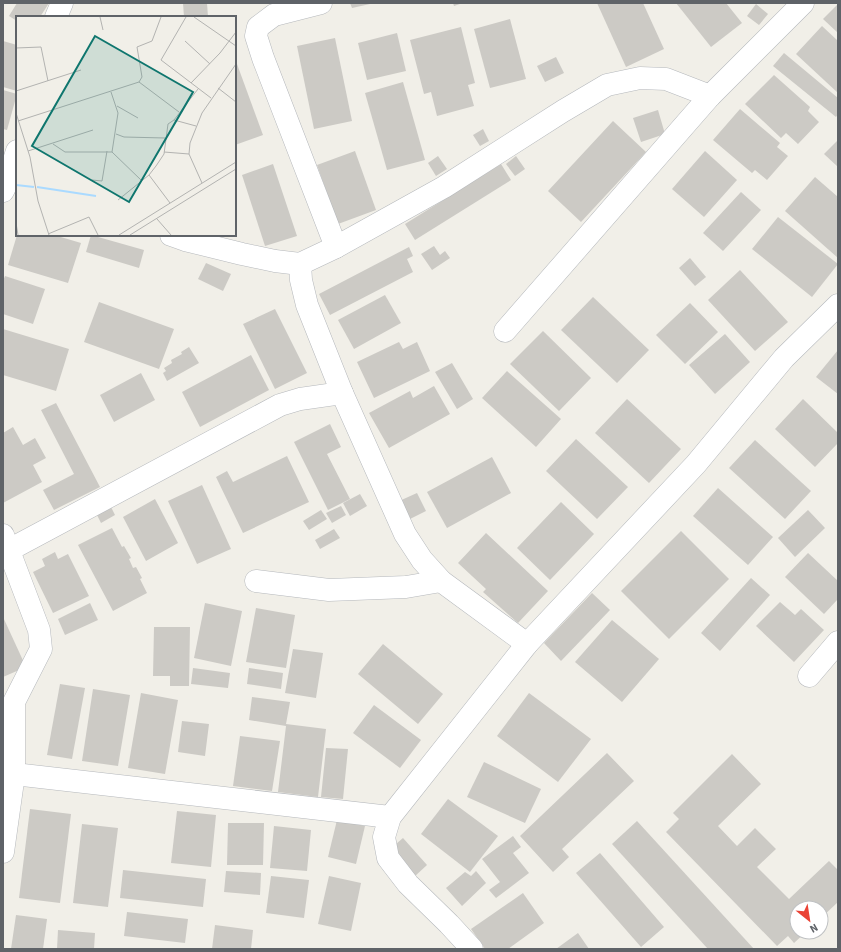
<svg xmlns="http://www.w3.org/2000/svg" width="841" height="952" viewBox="0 0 841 952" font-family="'Source Sans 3',sans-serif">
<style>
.building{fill:#cccac5}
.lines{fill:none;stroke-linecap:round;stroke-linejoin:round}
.street-casing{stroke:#b5b8bc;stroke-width:23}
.street{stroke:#fff;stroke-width:22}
.inset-river{fill:none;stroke:#aadaff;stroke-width:2}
.inset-road{fill:none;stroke:#b3b3b1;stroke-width:1}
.view{fill:#0f766e;fill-opacity:0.15;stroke:#0f766e;stroke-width:2}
.inset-edge{fill:none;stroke:#5f6368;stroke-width:2}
</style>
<rect width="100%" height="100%" fill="#f1efe8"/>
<g class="building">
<polygon points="17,3 49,3 40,17 17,17 17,21 9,16"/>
<polygon points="183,3 207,3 208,17 184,17"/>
<polygon points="350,3 370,3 370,4 352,8"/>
<polygon points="453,3 463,3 454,6"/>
<polygon points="597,3 643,3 664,49 626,67"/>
<polygon points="676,3 726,3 742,23 711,47"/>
<polygon points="756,4 768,14 759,25 747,16"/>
<polygon points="838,4 838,33 823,19"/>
<polygon points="180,15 180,17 170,17 170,16"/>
<polygon points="510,19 526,79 490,88 474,29"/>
<polygon points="822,26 838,41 838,93 796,54"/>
<polygon points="461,27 475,83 468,85 474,106 437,116 431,92 424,94 410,40"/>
<polygon points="397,33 406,71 367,80 358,43"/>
<polygon points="335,38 352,121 314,129 297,46"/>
<polygon points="3,41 17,45 17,91 3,87"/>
<polygon points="784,53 838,98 838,114 836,117 773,66"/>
<polygon points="556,57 564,73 545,82 537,66"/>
<polygon points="237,64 263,135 235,145 235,65"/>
<polygon points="774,75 810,107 808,111 819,122 798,144 786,133 781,138 745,104"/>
<polygon points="403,82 425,160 387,170 365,93"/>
<polygon points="3,90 17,94 7,130 3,129"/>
<polygon points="740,109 780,143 777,147 788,156 767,180 755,170 752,173 713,140"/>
<polygon points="658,110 665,134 641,142 633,118"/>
<polygon points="613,121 646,152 581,222 548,191"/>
<polygon points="483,129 489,141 480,146 473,135"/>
<polygon points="838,140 838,167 824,154"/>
<polygon points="355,151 376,210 338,224 317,165"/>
<polygon points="705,151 737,180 704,217 672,189"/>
<polygon points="438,156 447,169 436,176 428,163"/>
<polygon points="516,156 525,169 515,176 506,164"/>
<polygon points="273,164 297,236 265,246 242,175"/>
<polygon points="501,164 511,180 415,240 405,224"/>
<polygon points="815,177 838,197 838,258 785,211"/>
<polygon points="741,192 761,210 723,251 703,233"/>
<polygon points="778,217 838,264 812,297 752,249"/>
<polygon points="17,235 54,235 81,243 68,283 8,265"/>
<polygon points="91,235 144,250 139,268 86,252"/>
<polygon points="434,246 440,255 445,251 450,258 432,270 421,254"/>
<polygon points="409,247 413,256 407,259 413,272 330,315 319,294"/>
<polygon points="690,258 706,277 695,286 679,268"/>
<polygon points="206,263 231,274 223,291 198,279"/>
<polygon points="740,270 788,322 755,351 708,300"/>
<polygon points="5,276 45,289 33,324 3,314 3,281"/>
<polygon points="385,295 401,323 354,349 338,320"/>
<polygon points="593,297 649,350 617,383 561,330"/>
<polygon points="99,302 174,329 159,369 84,342"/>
<polygon points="690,303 718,332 685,364 656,335"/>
<polygon points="275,309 307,373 275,389 243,324"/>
<polygon points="3,329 69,349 56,391 3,375"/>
<polygon points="543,331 591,378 559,411 510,364"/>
<polygon points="725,334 750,362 715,394 689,365"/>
<polygon points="399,342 403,349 417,342 430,371 374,398 357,362"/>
<polygon points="189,347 199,363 167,381 163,373 166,371 164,368 172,363 171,360 182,354 181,352"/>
<polygon points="838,350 838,394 816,377"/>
<polygon points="251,355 269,390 200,427 182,392"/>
<polygon points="452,363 473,399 457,409 435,372"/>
<polygon points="507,371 561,419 536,447 482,398"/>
<polygon points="141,373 155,400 114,422 100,395"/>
<polygon points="434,386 450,414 389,448 369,413 410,391 413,398"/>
<polygon points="627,399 681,449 649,483 595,433"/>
<polygon points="803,399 838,433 838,443 815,467 775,429"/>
<polygon points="56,403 100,487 54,510 43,490 74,474 41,410"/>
<polygon points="330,424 341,447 327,454 350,499 328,510 294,442"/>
<polygon points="13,427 23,445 35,438 46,458 33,465 42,482 3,503 3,433"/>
<polygon points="576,439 628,487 597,519 546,471"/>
<polygon points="755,440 811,491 785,519 729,468"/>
<polygon points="287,456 309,502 243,533 216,477 227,471 233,482"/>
<polygon points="492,457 511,493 447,528 427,492"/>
<polygon points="202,485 231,549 197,564 168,501"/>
<polygon points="718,488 773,537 748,565 693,516"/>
<polygon points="417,493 426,511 406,521 397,502"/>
<polygon points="360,494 367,506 350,516 343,503"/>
<polygon points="155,499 178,543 146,561 123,517"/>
<polygon points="561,502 594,534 550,580 517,548"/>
<polygon points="109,503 115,515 101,523 95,511"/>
<polygon points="341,506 346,515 332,523 326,513"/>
<polygon points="321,510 327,519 309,530 303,521"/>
<polygon points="808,510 825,528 795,557 778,538"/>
<polygon points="112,528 122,547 124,546 131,558 129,559 133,568 136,567 142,578 140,579 147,593 113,611 78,545"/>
<polygon points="334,529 340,538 320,549 315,540"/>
<polygon points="681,531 729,579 669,639 621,591"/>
<polygon points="486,533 548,591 518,623 483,592 486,589 458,563"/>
<polygon points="55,552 58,559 68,554 89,596 53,613 33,572 45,566 42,559"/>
<polygon points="808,553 838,581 838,599 824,614 785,577"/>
<polygon points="751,578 770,595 720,651 701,633"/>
<polygon points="592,593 610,610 561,661 544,643"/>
<polygon points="780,602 795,615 801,609 824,630 794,662 756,626"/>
<polygon points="90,603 98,620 65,635 58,619"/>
<polygon points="205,603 242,611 231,666 194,658"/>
<polygon points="256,608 295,615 286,668 246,662"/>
<polygon points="3,617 26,667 3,677"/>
<polygon points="612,620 659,659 622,702 575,662"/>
<polygon points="154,627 190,627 189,686 170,686 170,676 153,676"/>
<polygon points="383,644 443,694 418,724 358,674"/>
<polygon points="293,649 323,653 316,698 285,693"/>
<polygon points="193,668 230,673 228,688 191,684"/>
<polygon points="249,668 283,673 281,689 247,684"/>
<polygon points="60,684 85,688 72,759 47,755"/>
<polygon points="93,689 130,695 118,766 82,761"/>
<polygon points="141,693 178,700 165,774 128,768"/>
<polygon points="529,693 591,739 558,782 497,736"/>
<polygon points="252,697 290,702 286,724 326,729 318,797 278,792 286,726 249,720"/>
<polygon points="374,705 421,740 400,768 353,733"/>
<polygon points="182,721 209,724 205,756 178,752"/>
<polygon points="240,736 280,741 272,791 233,786"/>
<polygon points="326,748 348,749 343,799 321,797"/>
<polygon points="607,753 634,781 562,849 569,857 553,872 520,836"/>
<polygon points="732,754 761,784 718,826 737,846 755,828 776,849 757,867 789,899 829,861 838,870 838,902 821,918 821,908 797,908 797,932 806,932 794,943 788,936 777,946 666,832 679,819 673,813"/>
<polygon points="484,762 541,789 525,823 467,797"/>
<polygon points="448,799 498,836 470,872 421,834"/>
<polygon points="30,809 71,814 60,903 19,898"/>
<polygon points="177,811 216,815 211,867 171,863"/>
<polygon points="337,820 365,826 356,864 328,857"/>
<polygon points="637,821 754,949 708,949 612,844"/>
<polygon points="228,823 264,823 263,865 227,865"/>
<polygon points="82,824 118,828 108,907 73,903"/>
<polygon points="274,826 311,830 307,871 270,868"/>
<polygon points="513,836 521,847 513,853 529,873 496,898 489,890 500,882 482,859"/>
<polygon points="403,838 427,865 414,877 389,850"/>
<polygon points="600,853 664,927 641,947 576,873"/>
<polygon points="123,870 206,879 203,907 120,898"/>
<polygon points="226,871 261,873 260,895 224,892"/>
<polygon points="476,871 486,883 462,906 446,888 465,872 471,876"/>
<polygon points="271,876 309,880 304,918 266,913"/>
<polygon points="329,876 361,883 351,931 318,924"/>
<polygon points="523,893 544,923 508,949 485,949 471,929"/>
<polygon points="127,912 188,919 185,943 124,936"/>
<polygon points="16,915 47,919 43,949 11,949"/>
<polygon points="215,925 253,930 251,949 212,949"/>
<polygon points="58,930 95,933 94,949 57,949"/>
<polygon points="578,933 589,949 556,949"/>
</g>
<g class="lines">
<g class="street-casing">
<g id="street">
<polyline points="321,3 274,15 258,27 256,36 263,58 336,247"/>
<polyline points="56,17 62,3"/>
<polyline points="3,191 6,185 17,151"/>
<polyline points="171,235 185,240 242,254 275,261 300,264 336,247 444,187 563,111 607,85 640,78 666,79 710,96"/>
<polyline points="300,264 301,280 307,305 342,393 405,534 422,560 441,581 527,644"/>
<polyline points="505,331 710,96 803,3"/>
<polyline points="3,535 39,630 41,649 14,702 14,774 3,852"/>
<polyline points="9,550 280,405 300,399 342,393"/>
<polyline points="256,581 329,590 406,587 441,581"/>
<polyline points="809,676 838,642"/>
<polyline points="14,774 390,817"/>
<polyline points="472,949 449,924 408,884 388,858 384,837 390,817 527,644 696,464 784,358 838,305"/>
</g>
</g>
<use href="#street" class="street"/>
</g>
<g transform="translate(16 16)">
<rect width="220" height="220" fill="#f1efe8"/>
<path class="inset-river" d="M 0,169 L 18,171M 21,171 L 80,180"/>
<path class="inset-road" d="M 84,1 L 87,14M 170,1 L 145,44 L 195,82M 178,1 L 220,30M 169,25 L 194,48M 0,32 L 25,31 L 32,65M 123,66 L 163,96M 175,67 L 204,37 L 220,16M 202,72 L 220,86M 0,75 L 65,54M 95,76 L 102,97 L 96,136M 101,90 L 122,102M 0,97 L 14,141 L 22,185 L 33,219M 158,104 L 180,110M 2,105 L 123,66 L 126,61 L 121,31 L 136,25 L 145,1M 100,118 L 108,121 L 149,122M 37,128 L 49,136 L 96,136 L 125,164M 12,135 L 77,114M 148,136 L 173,138M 133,159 L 154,187M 76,164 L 86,165 L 91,135M 186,167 L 173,138 L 174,127 L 186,97 L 220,48M 102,184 L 133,159 L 140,150 L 148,138 L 152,108 L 158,104 L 182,73M 141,203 L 155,219M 0,207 L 2,219M 32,218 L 73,201 L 82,219M 103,219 L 220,146M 114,219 L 220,153"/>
<path class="view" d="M 79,20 L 177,76 L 113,186 L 16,130 Z"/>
<rect width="220" height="220" class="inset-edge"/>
</g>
<rect width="841" height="952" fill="none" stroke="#5f6368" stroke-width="8"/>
<g transform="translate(809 920) rotate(150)"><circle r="19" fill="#ffffff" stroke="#bfc1c3"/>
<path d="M0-3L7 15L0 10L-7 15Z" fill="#ea4335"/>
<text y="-6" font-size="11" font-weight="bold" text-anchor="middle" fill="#5f6368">N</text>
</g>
</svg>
